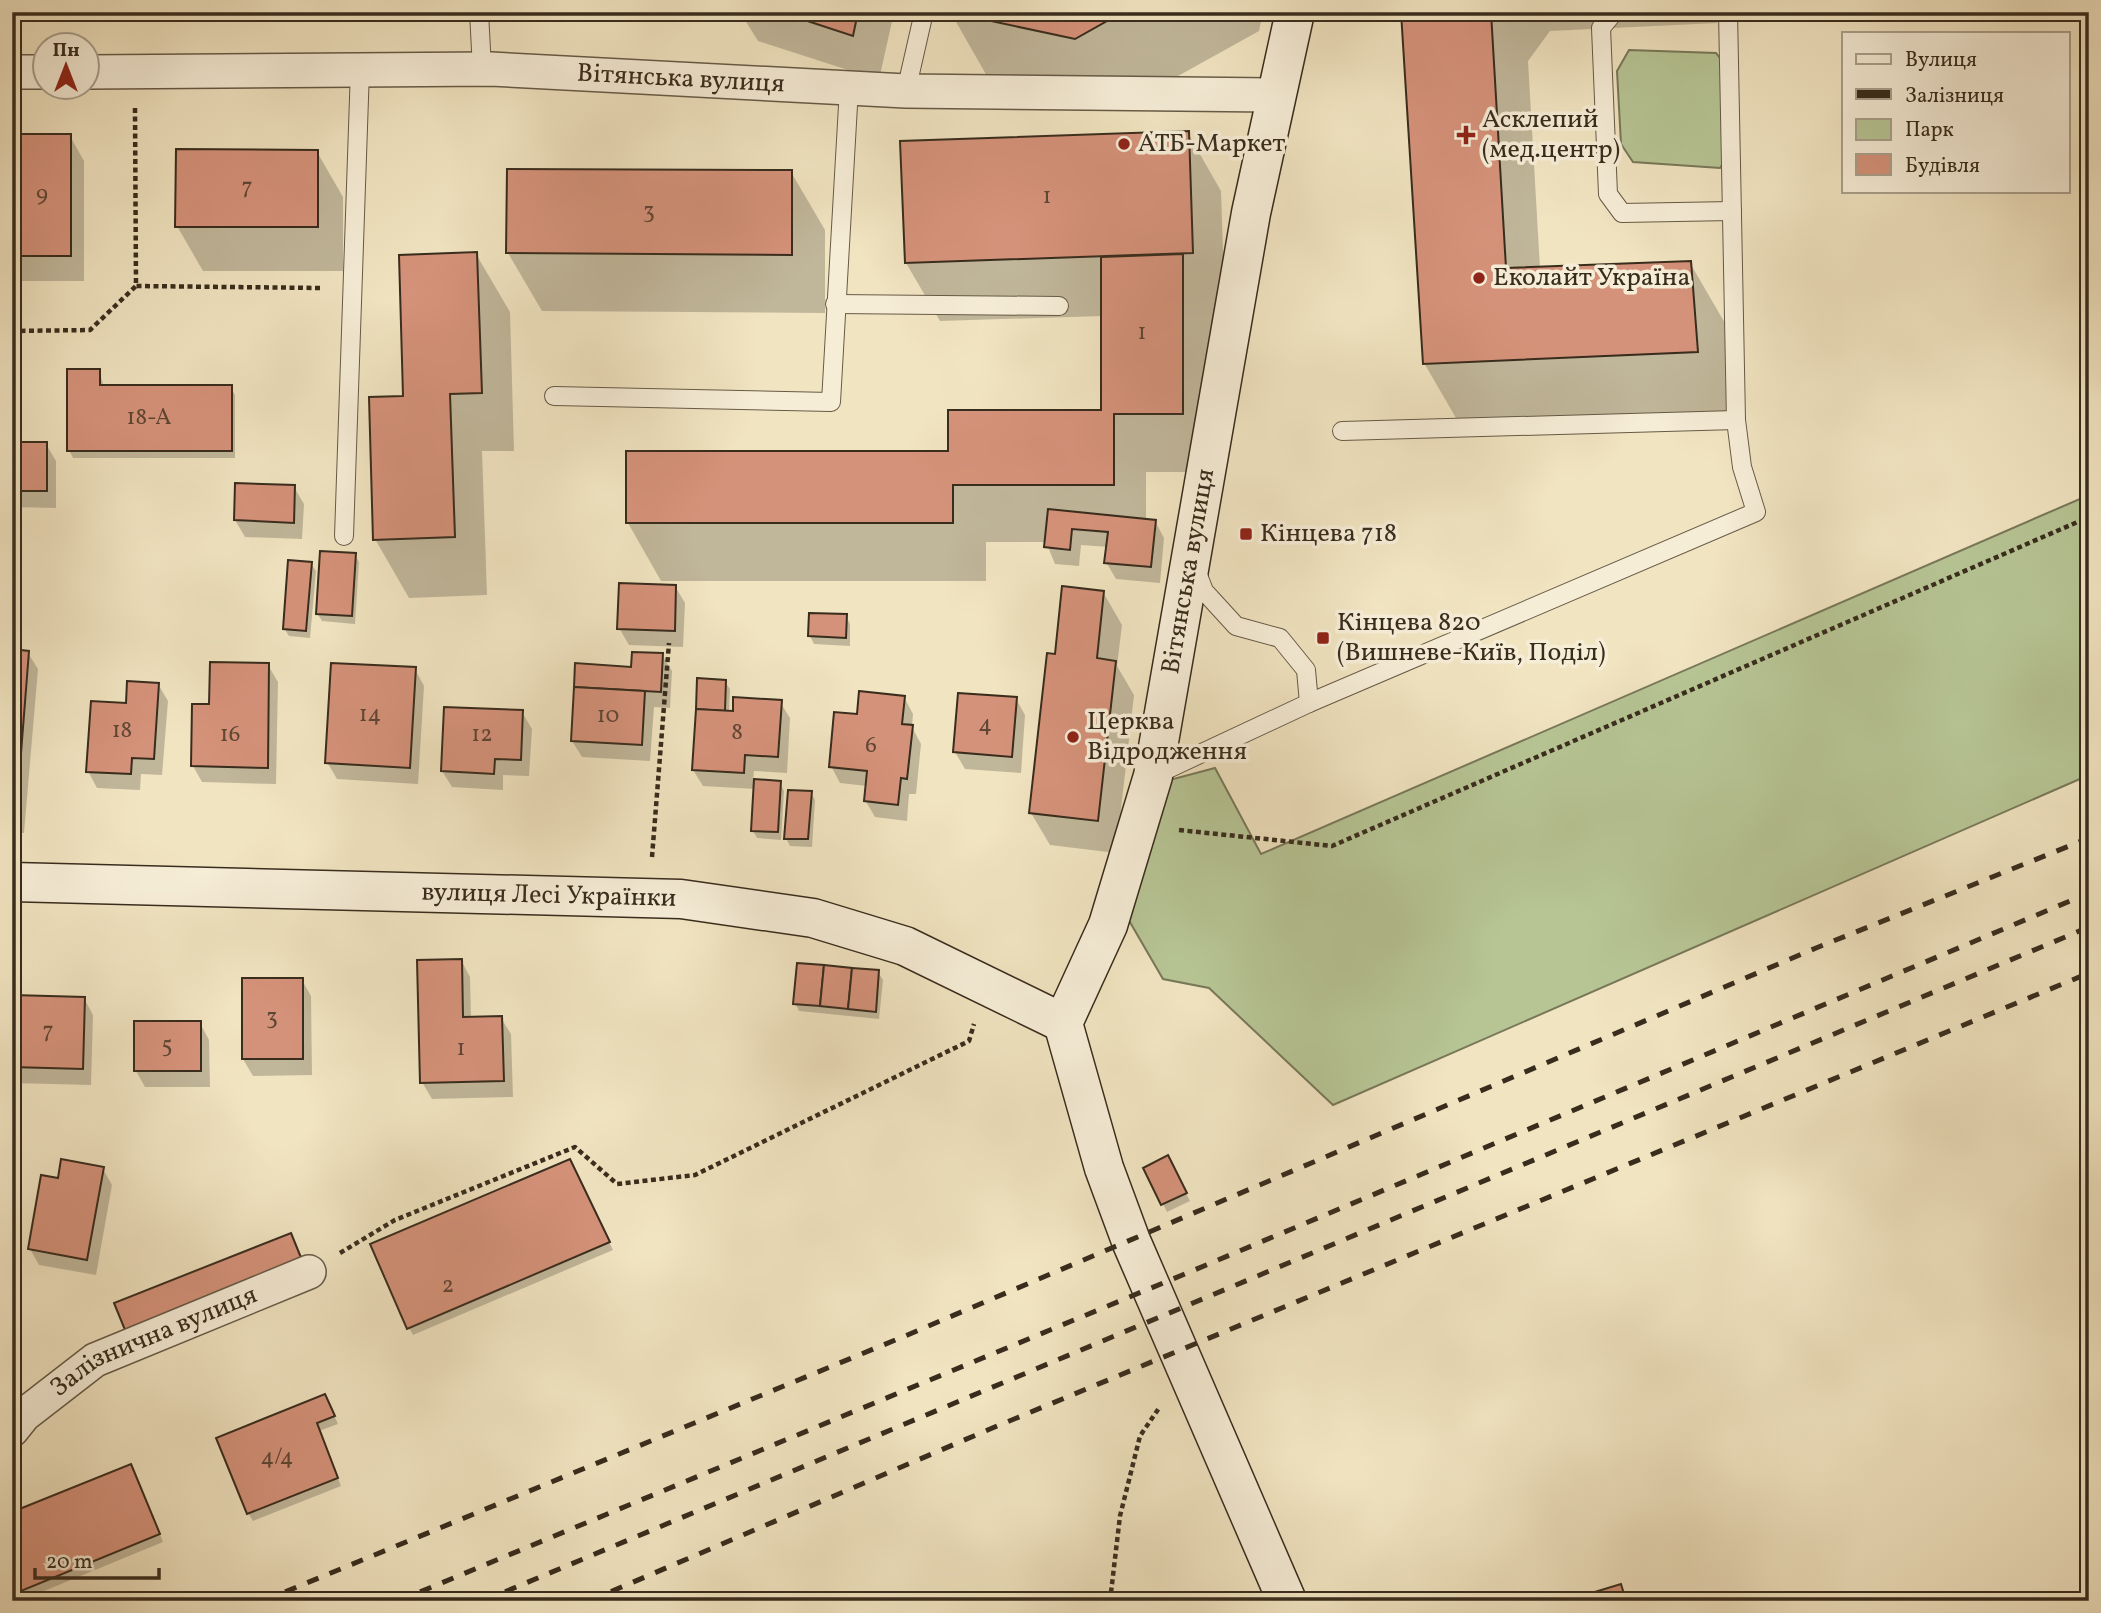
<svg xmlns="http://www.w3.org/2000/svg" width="2101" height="1613" viewBox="0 0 2101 1613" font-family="Vollkorn,serif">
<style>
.green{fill:#b7c595;stroke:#787859;stroke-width:2}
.shadow{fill:#0003}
.building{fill:#d5927a;stroke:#382c1d;stroke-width:2}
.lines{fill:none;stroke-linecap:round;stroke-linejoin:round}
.lane-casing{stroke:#665a46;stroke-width:20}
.street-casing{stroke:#665a46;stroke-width:36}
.secondary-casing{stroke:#382c1d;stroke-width:41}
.path{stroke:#382c1d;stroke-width:4.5;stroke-dasharray:5 3.5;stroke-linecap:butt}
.lane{stroke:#f6edd7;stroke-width:18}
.street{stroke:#f6edd7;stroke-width:33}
.secondary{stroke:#f6edd7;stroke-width:38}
.rail{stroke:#382c1d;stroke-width:5;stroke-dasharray:12 12;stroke-linecap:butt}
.poi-dot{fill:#8f2418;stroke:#f6edd7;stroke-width:2.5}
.labels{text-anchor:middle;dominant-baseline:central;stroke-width:7;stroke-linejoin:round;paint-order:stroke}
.number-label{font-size:23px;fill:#5f4634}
.street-label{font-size:26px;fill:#382c1d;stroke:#f6edd7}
.poi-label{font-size:26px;fill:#382c1d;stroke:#f6edd7;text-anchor:start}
</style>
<rect width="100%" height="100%" fill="#f1e4c1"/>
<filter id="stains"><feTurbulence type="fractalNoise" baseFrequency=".00286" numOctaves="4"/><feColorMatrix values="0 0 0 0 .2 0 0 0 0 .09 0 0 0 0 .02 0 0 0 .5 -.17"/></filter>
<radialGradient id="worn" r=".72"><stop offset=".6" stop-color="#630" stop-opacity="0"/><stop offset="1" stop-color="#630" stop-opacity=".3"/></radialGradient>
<g class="green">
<polygon points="1629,50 1716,53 1730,71 1735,146 1720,168 1633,162 1621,144 1617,71"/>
<polygon points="2089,495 2089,775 1333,1105 1209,988 1163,979 1127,917 1162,782 1215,768 1261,854"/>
</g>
<g class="shadow">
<polygon points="740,12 894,12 879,80 758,41"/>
<polygon points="1263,12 1259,31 1117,110 992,85 951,13"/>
<polygon points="1403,12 1716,12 1717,23 1550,31 1528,61 1540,268 1690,263 1729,330 1736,419 1463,430 1424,363"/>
<polygon points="1188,133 1221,191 1225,311 1215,472 1146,472 1146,521 1155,521 1164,538 1160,583 1116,579 1106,562 1108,547 1081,545 1079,566 1055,564 1046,542 986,542 986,581 661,581 628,523 950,453 1102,412 1103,316 940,321 906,263"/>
<polygon points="12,136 70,136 84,161 84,281 12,281"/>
<polygon points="317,152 343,197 343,271 203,271 177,226"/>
<polygon points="791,172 825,230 825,313 542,311 508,253"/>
<polygon points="476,254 510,312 514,451 482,451 487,595 409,598 375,539 405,397"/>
<polygon points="99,371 104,387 231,387 235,395 235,458 73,458 69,450"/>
<polygon points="12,444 46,444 56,461 56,508 12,507"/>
<polygon points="294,487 304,504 302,539 245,537 235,520"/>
<polygon points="355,555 359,562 355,624 322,621 317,613"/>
<polygon points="311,564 316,571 310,638 289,636 284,628"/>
<polygon points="675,586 685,603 683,647 629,645 619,628"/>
<polygon points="1103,592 1122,625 1117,666 1134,695 1116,853 1050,845 1031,813 1056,656"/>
<polygon points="846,616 850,624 850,646 814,644 810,636"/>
<polygon points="12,651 28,653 38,669 24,833 12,833"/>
<polygon points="662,655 672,671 670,708 654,707 650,761 582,757 572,741 632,669"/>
<polygon points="268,665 278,682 276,784 202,782 193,766 211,706"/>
<polygon points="415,669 424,686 418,784 337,779 327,762"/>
<polygon points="725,682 730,689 729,712 780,702 790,718 787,773 754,771 753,781 780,783 784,791 781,840 757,838 753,831 755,789 703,786 693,770"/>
<polygon points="158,684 168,701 162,775 141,774 140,790 97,788 88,771 127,705"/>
<polygon points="904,697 913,714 912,727 921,744 916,794 909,794 907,821 875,817 865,800 867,786 840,783 831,766 858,716"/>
<polygon points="1016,699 1025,715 1021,773 965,769 955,752"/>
<polygon points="522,712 532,729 529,776 503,775 503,790 452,787 442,771"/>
<polygon points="811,793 815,800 812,847 790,846 786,838"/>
<polygon points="461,960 470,977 471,1018 501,1018 511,1034 513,1097 432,1099 422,1082"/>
<polygon points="878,972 883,980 879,1019 799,1011 795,1003"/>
<polygon points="302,980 311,996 312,1075 253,1076 243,1059"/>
<polygon points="12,997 84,998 93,1015 91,1085 12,1083"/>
<polygon points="200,1023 209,1040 210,1087 145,1087 136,1071"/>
<polygon points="1172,1165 1190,1201 1167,1212 1146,1169"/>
<polygon points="103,1169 112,1185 96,1275 39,1265 30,1249"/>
<polygon points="573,1169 613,1250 413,1335 409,1328"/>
<polygon points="329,1404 338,1424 319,1431 341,1486 253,1521 248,1513"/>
<polygon points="135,1474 163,1542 27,1598 12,1565"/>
</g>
<g class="building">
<polygon points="780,12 858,12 853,36"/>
<polygon points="949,12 1123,12 1075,39"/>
<polygon points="1401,12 1491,12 1506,268 1691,261 1698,352 1423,364"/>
<polygon points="1189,131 1193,253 905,263 900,141"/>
<rect x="12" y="134" width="59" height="122"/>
<polygon points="176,149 318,150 318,227 175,227"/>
<polygon points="507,169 792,170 792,255 506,253"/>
<polygon points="477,252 482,393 450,394 455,537 373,540 369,397 403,396 399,255"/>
<polygon points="1183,254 1183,414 1114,414 1114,485 953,485 953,523 626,523 626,451 948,451 948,410 1101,410 1101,257"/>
<polygon points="67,369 100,369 100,385 232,385 232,451 67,451"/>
<rect x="12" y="442" width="35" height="49"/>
<polygon points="235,483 295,485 294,523 234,520"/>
<polygon points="1048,509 1156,520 1151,567 1104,563 1108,532 1072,529 1070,550 1044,547"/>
<polygon points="320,551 356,553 352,616 316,614"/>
<polygon points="288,560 312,562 306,631 283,629"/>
<polygon points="619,583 676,585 675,631 617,629"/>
<polygon points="1062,586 1104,591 1097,658 1116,661 1098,821 1029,813 1047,653 1055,654"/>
<polygon points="809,613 847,614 846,638 808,636"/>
<polygon points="12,649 29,651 16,817 12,817"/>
<polygon points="632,652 663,653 661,692 574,687 575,663 631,667"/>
<polygon points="210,662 269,663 268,768 191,766 192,704 209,704"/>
<polygon points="331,663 416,667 410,768 325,763"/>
<polygon points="697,678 726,680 725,711 696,709"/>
<polygon points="127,681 159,683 154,759 132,758 131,774 86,772 91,701 126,703"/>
<polygon points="574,687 645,691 642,745 571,741"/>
<polygon points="859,691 905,696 902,724 913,725 907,779 901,778 898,805 864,801 867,771 829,767 834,712 857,714"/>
<polygon points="958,693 1017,697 1012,757 953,752"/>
<polygon points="733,697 782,700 778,757 745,755 744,773 692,770 696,709 733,711"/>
<polygon points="444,707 523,710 521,760 495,759 494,774 441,771"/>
<polygon points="754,779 781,781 778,832 751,831"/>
<polygon points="788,790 812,791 808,839 784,839"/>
<polygon points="462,959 463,1017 502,1016 504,1081 420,1083 417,960"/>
<polygon points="797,963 824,965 820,1006 793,1004"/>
<polygon points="824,965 852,968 848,1009 820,1006"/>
<polygon points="852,968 879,970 876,1012 848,1009"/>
<rect x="242" y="978" width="61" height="81"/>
<polygon points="12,995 85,997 83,1069 12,1067"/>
<rect x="134" y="1021" width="67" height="50"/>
<polygon points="1168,1155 1187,1193 1161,1205 1143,1168"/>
<polygon points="61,1159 104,1167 87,1260 28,1249 41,1175 58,1178"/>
<polygon points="570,1159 610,1242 407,1329 370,1244"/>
<polygon points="291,1233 304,1265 127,1335 114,1303"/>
<polygon points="325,1394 335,1416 317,1423 338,1478 247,1514 216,1438"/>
<polygon points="131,1464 160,1534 21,1591 12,1569 12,1512"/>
<polygon points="1621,1584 1626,1601 1565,1601"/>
</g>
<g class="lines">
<g class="lane-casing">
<g id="lane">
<polyline points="479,12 482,69"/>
<polyline points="1614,12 1601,28 1608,194 1622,213 1732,211"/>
<polyline points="906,91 924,12"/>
<polyline points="835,304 1059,306"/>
<polyline points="554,396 831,402 849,88"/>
<polyline points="1342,431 1736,420"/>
<polyline points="344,536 360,69"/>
<polyline points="1196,570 1204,591 1236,626 1280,638 1306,670 1309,703"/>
<polyline points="1155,775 1309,703 1756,512 1742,467 1736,420 1728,12"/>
</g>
</g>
<g class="street-casing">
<g id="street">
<polyline points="12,72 46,72"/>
<path id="s1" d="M 88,72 L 491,69 L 906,91 L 1275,95"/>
<path id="s2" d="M 12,1430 L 24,1415 L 95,1360 L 309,1272"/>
</g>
</g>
<g class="secondary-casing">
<g id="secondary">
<path id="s3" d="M 12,882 L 681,899 L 813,918 L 905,946 L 1063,1023"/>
<path id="s4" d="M 1287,1601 L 1131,1241 L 1104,1168 L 1063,1023 L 1108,925 L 1153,776 L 1251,213 L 1295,12"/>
</g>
</g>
<g class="path">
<polyline points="135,108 136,286 323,288"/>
<polyline points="12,331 90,330 136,286"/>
<polyline points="1179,830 1332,846 2089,517"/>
<polyline points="652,857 669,643"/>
<polyline points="340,1253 395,1220 575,1147 617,1184 695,1175 969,1041 974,1024"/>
<polyline points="1110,1601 1120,1516 1140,1436 1159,1408"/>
</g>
<use href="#lane" class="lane"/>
<use href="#street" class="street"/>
<use href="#secondary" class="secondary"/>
<g class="rail">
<polyline points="263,1601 905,1336 1816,948 2089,838"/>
<polyline points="398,1601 1192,1271 2089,893"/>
<polyline points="483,1601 2089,927"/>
<polyline points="589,1601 990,1429 2089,973"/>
</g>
</g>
<g class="poi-dot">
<path d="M1462.5 124.5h7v7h7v7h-7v7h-7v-7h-7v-7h7z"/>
<circle cx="1124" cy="144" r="7"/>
<circle cx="1479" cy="278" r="7"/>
<rect x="1239" y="527" width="14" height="14" rx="3.5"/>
<rect x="1316" y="631" width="14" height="14" rx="3.5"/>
<circle cx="1073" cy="737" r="7"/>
</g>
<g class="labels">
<g class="number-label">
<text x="247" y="188">7</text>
<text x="42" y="195">9</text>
<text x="1047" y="197">1</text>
<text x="649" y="212">3</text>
<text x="1142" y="333">1</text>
<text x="149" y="418">18-А</text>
<text x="370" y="715">14</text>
<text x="608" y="716">10</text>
<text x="985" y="725">4</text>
<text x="122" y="731">18</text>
<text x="737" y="733">8</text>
<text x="230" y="735">16</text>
<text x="482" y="735">12</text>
<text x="871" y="746">6</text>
<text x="272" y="1018">3</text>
<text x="48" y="1032">7</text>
<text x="167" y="1046">5</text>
<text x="461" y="1049">1</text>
<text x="448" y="1286">2</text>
<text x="277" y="1458">4/4</text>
</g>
<g class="street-label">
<text stroke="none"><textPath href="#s1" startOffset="593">Вітянська вулиця</textPath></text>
<text stroke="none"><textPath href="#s4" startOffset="1092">Вітянська вулиця</textPath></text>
<text stroke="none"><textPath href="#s3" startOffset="537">вулиця Лесі Українки</textPath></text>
<text stroke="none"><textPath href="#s2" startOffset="170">Залізнична вулиця</textPath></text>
</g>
<g class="poi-label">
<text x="1482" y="120">Асклепий<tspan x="1482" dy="30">(мед.центр)</tspan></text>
<text x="1138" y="144">АТБ-Маркет</text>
<text x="1493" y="278">Еколайт Україна</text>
<text x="1260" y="534">Кінцева 718</text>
<text x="1337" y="623">Кінцева 820<tspan x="1337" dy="30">(Вишневе-Київ, Поділ)</tspan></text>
<text x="1087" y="722">Церква<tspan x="1087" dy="30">Відродження</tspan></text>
</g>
</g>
<rect width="2101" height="1613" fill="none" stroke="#f1e4c1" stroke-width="42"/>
<rect x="14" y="14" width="2073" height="1585" fill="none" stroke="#382c1d" stroke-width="3.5"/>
<rect x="21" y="21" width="2059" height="1571" fill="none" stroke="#382c1d" stroke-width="2"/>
<rect x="1842" y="32" width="228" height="161" fill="#f6edd7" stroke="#aaa08d" stroke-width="2"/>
<rect x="1856" y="54" width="35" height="10" fill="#f6edd7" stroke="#aaa08d" stroke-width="2"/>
<text x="1905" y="66" font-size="21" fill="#382c1d">Вулиця</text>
<rect x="1856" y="89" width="35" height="10" fill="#382c1d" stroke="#aaa08d" stroke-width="2"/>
<text x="1905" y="102" font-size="21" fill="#382c1d">Залізниця</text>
<rect x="1856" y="119" width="35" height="21" fill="#b7c595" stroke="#aaa08d" stroke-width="2"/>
<text x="1905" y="136" font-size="21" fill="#382c1d">Парк</text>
<rect x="1856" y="154" width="35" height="21" fill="#d5927a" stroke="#aaa08d" stroke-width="2"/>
<text x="1905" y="172" font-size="21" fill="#382c1d">Будівля</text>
<g transform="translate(66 66)"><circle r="33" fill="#f6edd7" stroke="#aaa08d" stroke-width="2"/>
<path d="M0-5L12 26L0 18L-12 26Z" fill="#8f2418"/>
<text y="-10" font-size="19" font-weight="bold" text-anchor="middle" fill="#382c1d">Пн</text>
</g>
<path d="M35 1568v10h124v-10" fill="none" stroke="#382c1d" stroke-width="3.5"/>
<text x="46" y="1568" font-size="21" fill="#382c1d" stroke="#f6edd7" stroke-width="5" paint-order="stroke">20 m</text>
<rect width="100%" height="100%" filter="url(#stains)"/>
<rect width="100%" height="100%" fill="url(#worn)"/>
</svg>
